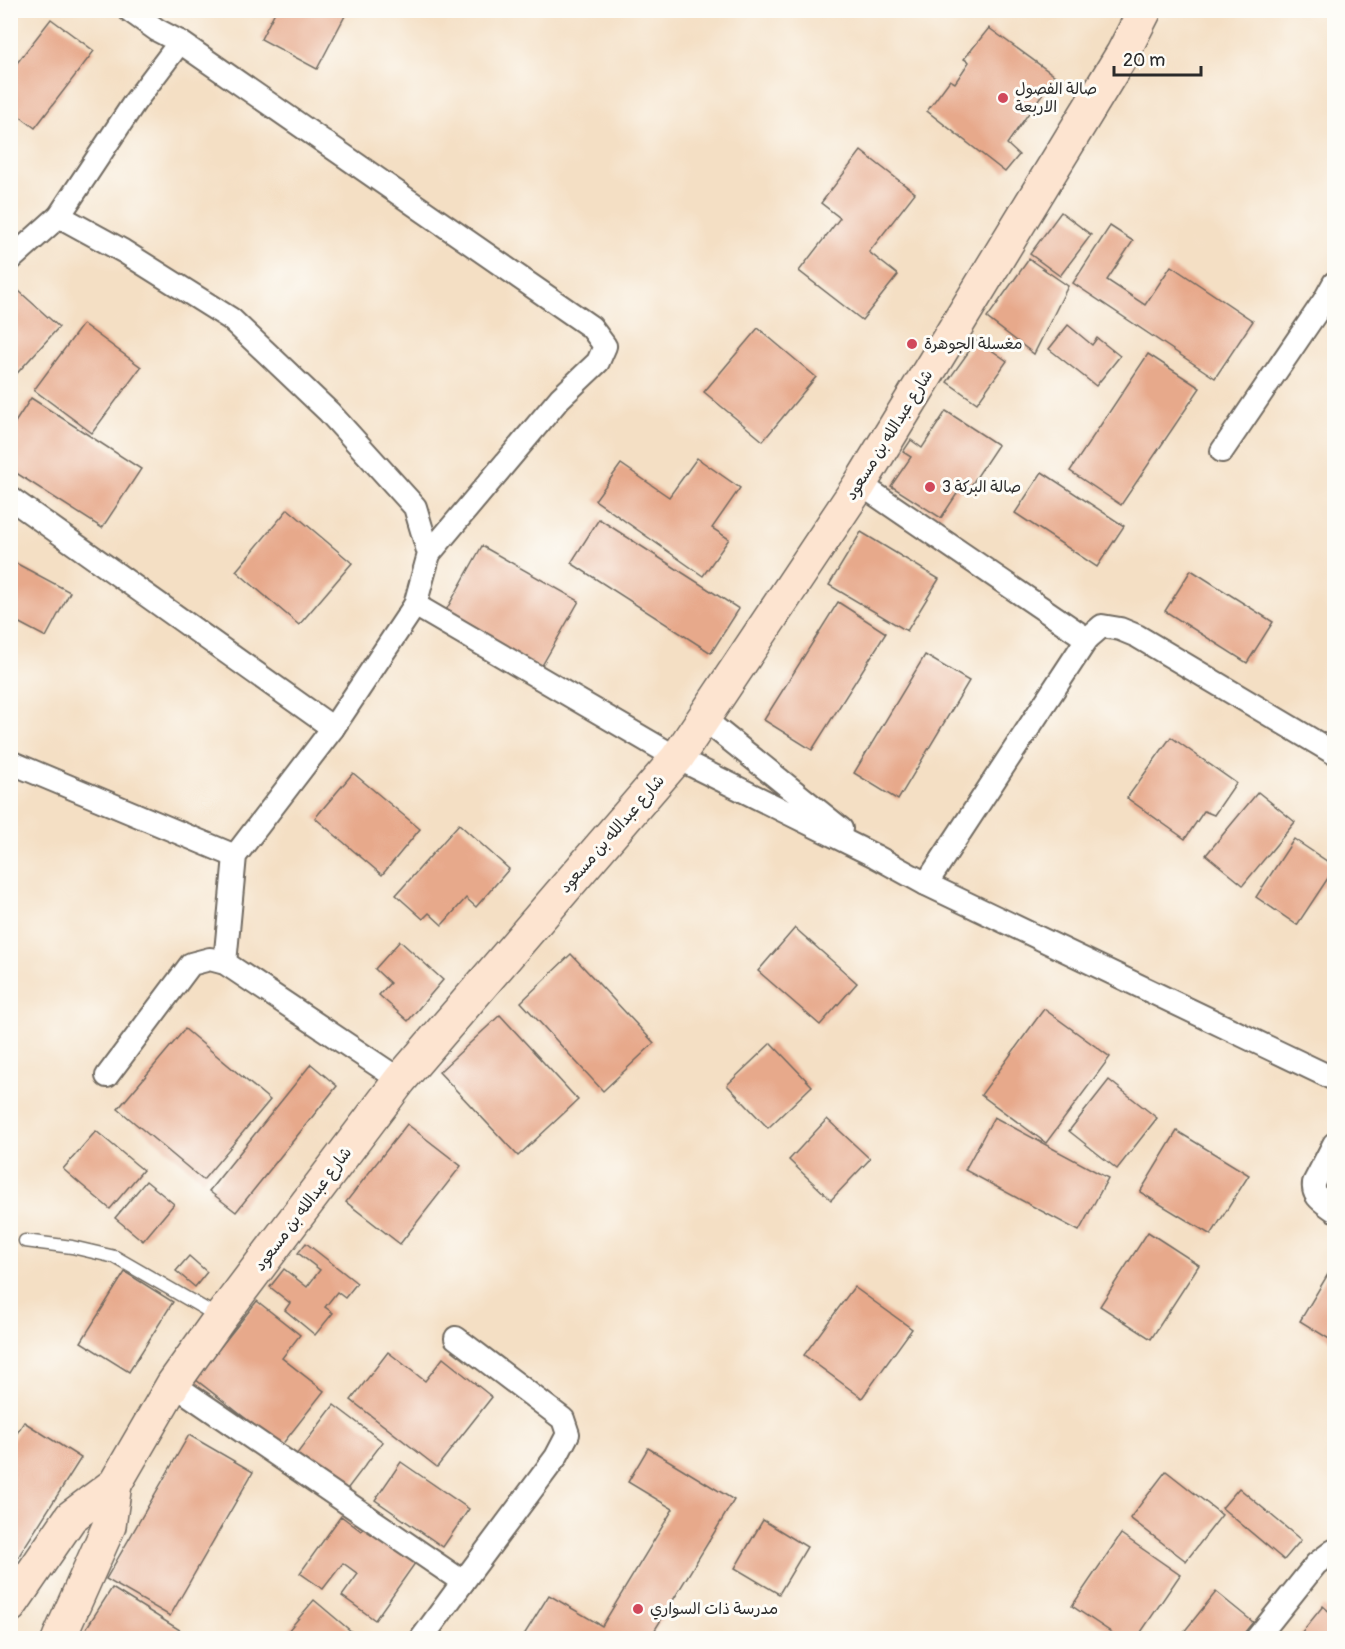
<svg xmlns="http://www.w3.org/2000/svg" width="1345" height="1649" viewBox="0 0 1345 1649" font-family="Pangolin,'Playpen Sans Arabic',sans-serif">
<style>
.building{fill:#e7a98b}
.lines{fill:none;stroke-linecap:round;stroke-linejoin:round}
.lane-casing{stroke:#716a61;stroke-width:15}
.street-casing{stroke:#716a61;stroke-width:26}
.secondary-casing{stroke:#716a61;stroke-width:36}
.lane{stroke:#fff;stroke-width:12}
.street{stroke:#fff;stroke-width:22}
.secondary{stroke:#fde4d0;stroke-width:33}
.poi-dot{fill:#d1495b;stroke:#fdfcf7;stroke-width:2}
.labels{text-anchor:middle;dominant-baseline:central;stroke-width:6;stroke-linejoin:round;paint-order:stroke}
.poi-label{font-size:16px;fill:#2b2b2b;stroke:#fdfcf7;text-anchor:start}
.street-label{font-size:16px;fill:#2b2b2b;stroke:#fdfcf7}
</style>
<rect width="100%" height="100%" fill="#fdfcf7"/>
<filter id="ink" filterUnits="userSpaceOnUse"><feTurbulence type="fractalNoise" baseFrequency=".0167" numOctaves="2"/><feDisplacementMap in="SourceGraphic" scale="12" xChannelSelector="R" yChannelSelector="G"/><feConvolveMatrix kernelMatrix="1 2 1 2 8 2 1 2 1" color-interpolation-filters="sRGB"/></filter>
<filter id="wash" filterUnits="userSpaceOnUse"><feTurbulence type="fractalNoise" baseFrequency=".008" numOctaves="4" result="noise"/><feDisplacementMap in="SourceGraphic" scale="24" xChannelSelector="R" yChannelSelector="G"/><feGaussianBlur stdDeviation="1.35" result="paint"/><feColorMatrix in="noise" values="0 0 0 0 0 0 0 0 0 0 0 0 0 0 0 0 0 1.4 0 .05"/><feComposite in="paint" operator="in"/></filter>
<g filter="url(#wash)">
<rect width="100%" height="100%" fill="#f4dfc4"/>
<g id="blocks">
<g class="building">
<polygon points="276,10 348,10 317,69 261,39"/>
<polygon points="51,19 94,51 35,128 10,109 10,72"/>
<polygon points="989,28 1055,76 1007,144 1019,155 1005,172 927,111 950,80 955,83 969,62 964,59"/>
<polygon points="861,151 915,193 869,252 898,275 862,320 799,271 840,218 821,203"/>
<polygon points="1061,212 1091,235 1060,276 1030,254"/>
<polygon points="1110,226 1133,241 1107,280 1145,305 1171,266 1253,321 1215,378 1073,283"/>
<polygon points="1029,259 1068,286 1034,354 987,318"/>
<polygon points="10,283 59,327 10,381"/>
<polygon points="83,324 141,367 92,433 34,390"/>
<polygon points="1068,325 1092,345 1097,338 1120,356 1096,386 1049,349"/>
<polygon points="758,328 816,377 763,441 704,392"/>
<polygon points="977,340 1007,361 977,403 947,382"/>
<polygon points="1148,354 1200,388 1121,505 1070,471"/>
<polygon points="31,398 141,469 102,528 10,469 10,430"/>
<polygon points="946,411 998,445 966,493 960,489 941,518 891,486 911,457 903,452 911,440 922,448"/>
<polygon points="697,458 740,488 712,528 729,539 703,576 595,500 621,464 669,497"/>
<polygon points="1042,472 1124,526 1097,567 1015,513"/>
<polygon points="288,509 352,563 299,625 236,571"/>
<polygon points="599,519 739,609 711,653 571,563"/>
<polygon points="861,532 939,579 907,631 829,585"/>
<polygon points="482,546 579,601 540,669 444,614"/>
<polygon points="10,560 70,592 46,637 10,618"/>
<polygon points="1191,570 1273,622 1247,663 1165,611"/>
<polygon points="838,602 886,633 812,750 764,720"/>
<polygon points="925,655 969,681 898,800 854,773"/>
<polygon points="1171,737 1236,783 1214,815 1204,811 1185,839 1127,798"/>
<polygon points="353,773 420,829 382,875 315,818"/>
<polygon points="1258,792 1295,822 1243,885 1206,855"/>
<polygon points="459,824 509,869 476,907 466,898 442,925 429,913 423,919 396,895"/>
<polygon points="1294,839 1334,866 1334,869 1297,925 1256,897"/>
<polygon points="795,928 857,983 820,1025 758,971"/>
<polygon points="400,941 443,980 408,1021 379,995 390,983 375,969"/>
<polygon points="571,954 654,1043 603,1091 521,1002"/>
<polygon points="1044,1009 1110,1057 1046,1143 981,1095"/>
<polygon points="500,1015 578,1100 518,1156 439,1072"/>
<polygon points="185,1029 270,1100 203,1180 118,1109"/>
<polygon points="771,1043 812,1086 768,1128 727,1085"/>
<polygon points="311,1064 337,1086 236,1212 209,1191"/>
<polygon points="1109,1080 1157,1118 1117,1169 1069,1131"/>
<polygon points="994,1117 1108,1178 1079,1231 965,1170"/>
<polygon points="827,1119 870,1159 831,1200 789,1160"/>
<polygon points="407,1124 461,1166 400,1244 346,1202"/>
<polygon points="96,1131 143,1170 110,1209 63,1169"/>
<polygon points="1177,1131 1249,1175 1211,1235 1140,1192"/>
<polygon points="146,1181 174,1204 143,1241 115,1218"/>
<polygon points="1148,1232 1199,1265 1151,1339 1100,1306"/>
<polygon points="306,1243 357,1283 345,1298 337,1292 325,1307 333,1313 315,1335 285,1310 290,1303 270,1287 284,1269 307,1287 320,1270 298,1253"/>
<polygon points="189,1256 207,1272 195,1287 176,1271"/>
<polygon points="1334,1264 1334,1342 1300,1321"/>
<polygon points="125,1272 173,1302 129,1372 81,1342"/>
<polygon points="854,1287 912,1329 862,1398 804,1355"/>
<polygon points="257,1301 300,1335 282,1358 324,1391 281,1446 195,1379"/>
<polygon points="388,1352 425,1381 443,1358 492,1397 437,1467 351,1400"/>
<polygon points="334,1405 383,1442 345,1492 296,1455"/>
<polygon points="24,1422 81,1458 10,1570 10,1444"/>
<polygon points="189,1435 253,1472 170,1616 106,1579"/>
<polygon points="648,1448 734,1500 650,1638 522,1638 549,1595 602,1626 673,1509 628,1482"/>
<polygon points="401,1462 469,1509 443,1547 375,1500"/>
<polygon points="1166,1471 1222,1515 1186,1561 1130,1518"/>
<polygon points="1239,1488 1301,1540 1284,1560 1222,1508"/>
<polygon points="341,1516 361,1531 367,1522 418,1559 375,1620 342,1596 358,1574 343,1563 323,1589 300,1573"/>
<polygon points="763,1520 807,1547 779,1594 735,1568"/>
<polygon points="1121,1534 1180,1575 1137,1638 1120,1638 1072,1606"/>
<polygon points="112,1588 183,1632 179,1638 80,1638"/>
<polygon points="1216,1592 1253,1622 1240,1638 1179,1638"/>
<polygon points="314,1600 359,1638 282,1638"/>
<polygon points="1323,1606 1334,1616 1334,1638 1297,1638"/>
</g>
</g>
</g>
<g filter="url(#ink)">
<use href="#blocks" fill-opacity="0" stroke="#716a61" stroke-width="1.5"/>
<g class="lines">
<g class="lane-casing">
<polyline id="lane" points="25,1241 72,1247 115,1257 219,1317"/>
</g>
<g class="street-casing">
<g id="street">
<polyline points="180,42 591,327 605,346 598,362 560,398 429,554"/>
<polyline points="59,216 123,251 231,319 329,412 415,507 429,554 415,605"/>
<polyline points="10,260 59,216 134,103 180,42 157,30 129,10"/>
<polyline points="1222,451 1324,301 1334,283"/>
<polyline points="860,484 1087,639"/>
<polyline points="10,498 333,728"/>
<polyline points="704,719 841,829"/>
<polyline points="10,762 235,856"/>
<polyline points="926,884 1087,639 1102,626 1120,629 1137,636 1334,753"/>
<polyline points="225,963 235,856 333,728 415,605 677,758 875,856 926,884 1334,1079"/>
<polyline points="107,1076 191,964 210,959 225,963 400,1080"/>
<path d="M 1334,1144 L 1314,1183 C 1312,1197 1324,1202 1334,1210"/>
<polyline points="456,1338 563,1419 568,1434 556,1457 463,1582"/>
<polyline points="173,1384 463,1582 422,1638"/>
<polyline points="1257,1638 1316,1564 1333,1551 1334,1552"/>
</g>
</g>
<g class="secondary-casing">
<g id="secondary">
<polyline points="10,1606 71,1517 115,1484 173,1384 220,1318 400,1080 677,758 860,484 1123,53 1145,10"/>
<polyline points="59,1638 109,1526 115,1484"/>
</g>
</g>
<use href="#lane" class="lane"/>
<use href="#street" class="street"/>
<use href="#secondary" class="secondary"/>
</g>
</g>
<g class="poi-dot">
<circle cx="1003" cy="98" r="6"/>
<circle cx="912" cy="344" r="6"/>
<circle cx="930" cy="487" r="6"/>
<circle cx="638" cy="1609" r="6"/>
</g>
<g class="labels">
<g class="poi-label">
<text x="1015" y="89">صالة الفصول<tspan x="1015" dy="18">الاربعة</tspan></text>
<text x="924" y="344">مغسلة الجوهرة</text>
<text x="942" y="487">صالة البركة 3</text>
<text x="650" y="1609">مدرسة ذات السواري</text>
</g>
<g class="street-label">
<text transform="translate(889 435) rotate(-58)">شارع عبدالله بن مسعود</text>
<text transform="translate(612 834) rotate(-49)">شارع عبدالله بن مسعود</text>
<text transform="translate(303 1209) rotate(-53)">شارع عبدالله بن مسعود</text>
</g>
</g>
<rect width="1345" height="1649" fill="none" stroke="#fdfcf7" stroke-width="36"/>
<path d="M1114 66v9h87v-9" fill="none" stroke="#2b2b2b" stroke-width="3"/>
<text x="1123" y="66" font-size="18" fill="#2b2b2b" stroke="#fdfcf7" stroke-width="4.5" paint-order="stroke">20 m</text>
</svg>
